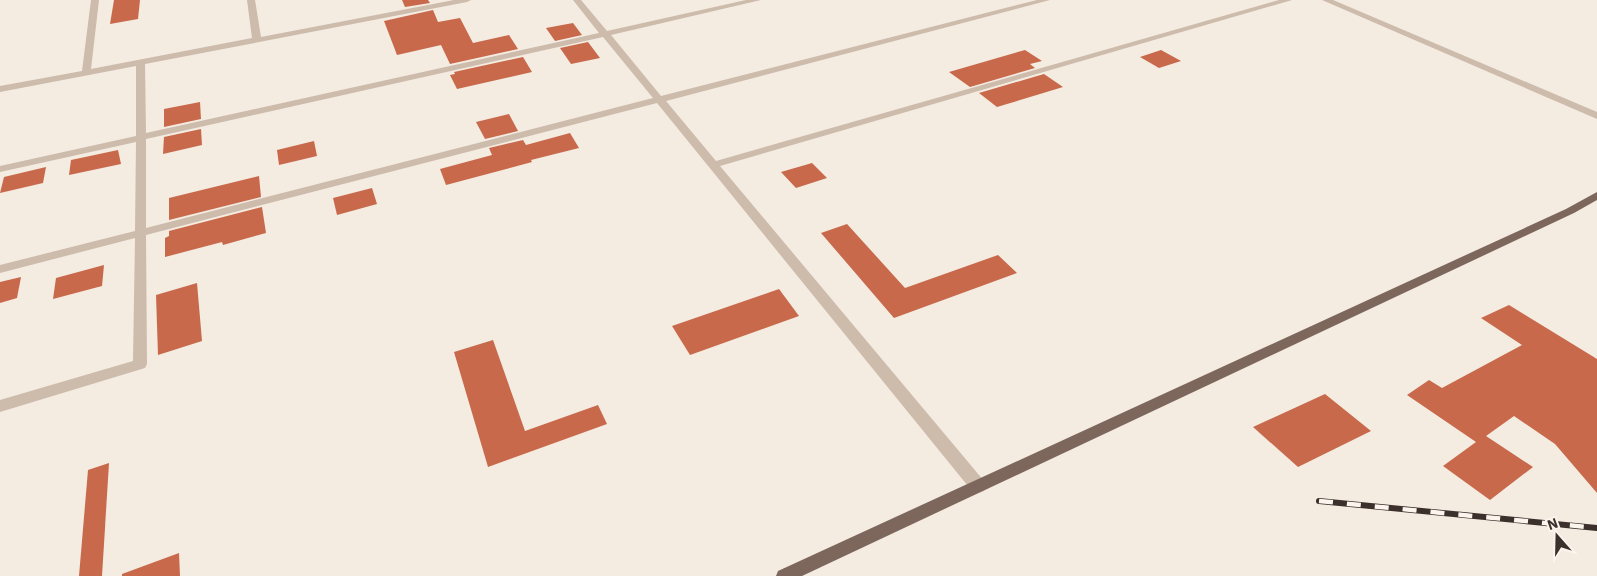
<svg xmlns="http://www.w3.org/2000/svg" width="1597" height="576" viewBox="0 0 1597 576" font-family="'IBM Plex Sans',sans-serif">
<style>
.building{fill:#c8694b}
.lines{fill:none;stroke-linecap:round;stroke-linejoin:round}
.minor{fill:#cdbbac;fill-rule:evenodd}
.major{fill:#7d675c;fill-rule:evenodd}
.rail-casing{stroke:#3b302b;stroke-width:6}
.rail{stroke:#fbf5ee;stroke-width:4.5;stroke-dasharray:14;stroke-linecap:butt}
</style>
<rect width="100%" height="100%" fill="#f4ebe1"/>
<g class="building">
<polygon points="114,0 140,0 138,19 110,24"/>
<polygon points="402,0 428,0 430,3 405,7"/>
<polygon points="433,10 438,22 460,18 473,43 509,35 518,49 450,64 441,45 397,55 384,21"/>
<polygon points="573,23 582,35 555,41 546,28"/>
<polygon points="588,42 600,58 571,64 560,48"/>
<polygon points="1025,50 1042,61 1030,64 1035,68 970,87 949,72"/>
<polygon points="1161,50 1181,61 1159,68 1140,57"/>
<polygon points="523,57 532,72 457,89 450,75 455,74 454,72"/>
<polygon points="1044,74 1063,87 997,107 979,93"/>
<polygon points="200,102 201,119 164,127 164,109"/>
<polygon points="509,114 518,131 485,139 476,122"/>
<polygon points="201,129 202,145 163,154 164,137"/>
<polygon points="570,133 579,148 531,160 532,162 446,185 440,169 492,155 489,148 523,140 526,145"/>
<polygon points="314,141 317,156 279,165 277,150"/>
<polygon points="118,150 121,164 69,175 71,160"/>
<polygon points="812,163 827,178 796,188 781,172"/>
<polygon points="46,167 43,183 0,193 4,177"/>
<polygon points="259,176 261,197 169,220 169,198"/>
<polygon points="372,188 377,204 337,215 333,198"/>
<polygon points="262,207 266,233 223,245 222,242 165,257 165,238 169,236 169,231"/>
<polygon points="847,224 905,288 998,255 1017,273 894,318 821,233"/>
<polygon points="104,265 102,286 53,299 56,278"/>
<polygon points="21,277 17,298 0,303 0,282"/>
<polygon points="197,283 202,341 158,355 156,295"/>
<polygon points="779,289 799,316 690,355 672,326"/>
<polygon points="1509,305 1597,359 1597,493 1555,444 1514,416 1486,436 1533,467 1490,500 1443,466 1476,442 1407,395 1429,380 1442,388 1522,345 1481,318"/>
<polygon points="493,340 525,431 598,405 607,424 488,467 454,352"/>
<polygon points="1325,394 1371,431 1298,467 1253,427"/>
<polygon points="109,463 102,576 79,576 88,470"/>
<polygon points="179,553 180,576 122,576 122,574"/>
</g>
<g class="lines">
<g class="minor">
<path d="M 91,0 L 99,0 L 91,69 L 252,38 L 247,0 L 255,0 L 261,37 L 454,0 L 471,0 L 467,2 L 145,64 L 146,133 L 599,33 L 573,0 L 581,0 L 607,31 L 746,0 L 761,0 L 611,35 L 661,96 L 1037,0 L 1050,0 L 666,101 L 716,161 L 1279,0 L 1292,0 L 720,166 L 984,481 L 986,486 L 984,491 L 978,493 L 972,491 L 657,103 L 146,235 L 147,364 L 145,368 L 0,412 L 0,400 L 133,361 L 135,238 L 0,273 L 0,265 L 135,231 L 136,142 L 0,172 L 0,166 L 136,136 L 136,66 L 0,92 L 0,86 L 82,71 ZM 603,37 L 653,98 L 146,228 L 146,139 Z"/>
<polygon points="1322,0 1333,0 1597,112 1597,119"/>
</g>
<polygon class="major" points="1597,192 1597,200 1574,213 802,576 776,576 778,571 1566,209"/>
<g class="rail-casing">
<polyline id="rail" points="1319,501 1597,528"/>
</g>
<use href="#rail" class="rail"/>
</g>
<g transform="translate(1557 536) rotate(340)" stroke="#fbf5ee" stroke-width="4" paint-order="stroke">
<path d="M0-4L9 19L0 12L-9 19Z" fill="#3b302b"/>
<text y="-8" font-size="14" font-weight="bold" text-anchor="middle" fill="#3b302b">N</text>
</g>
</svg>
